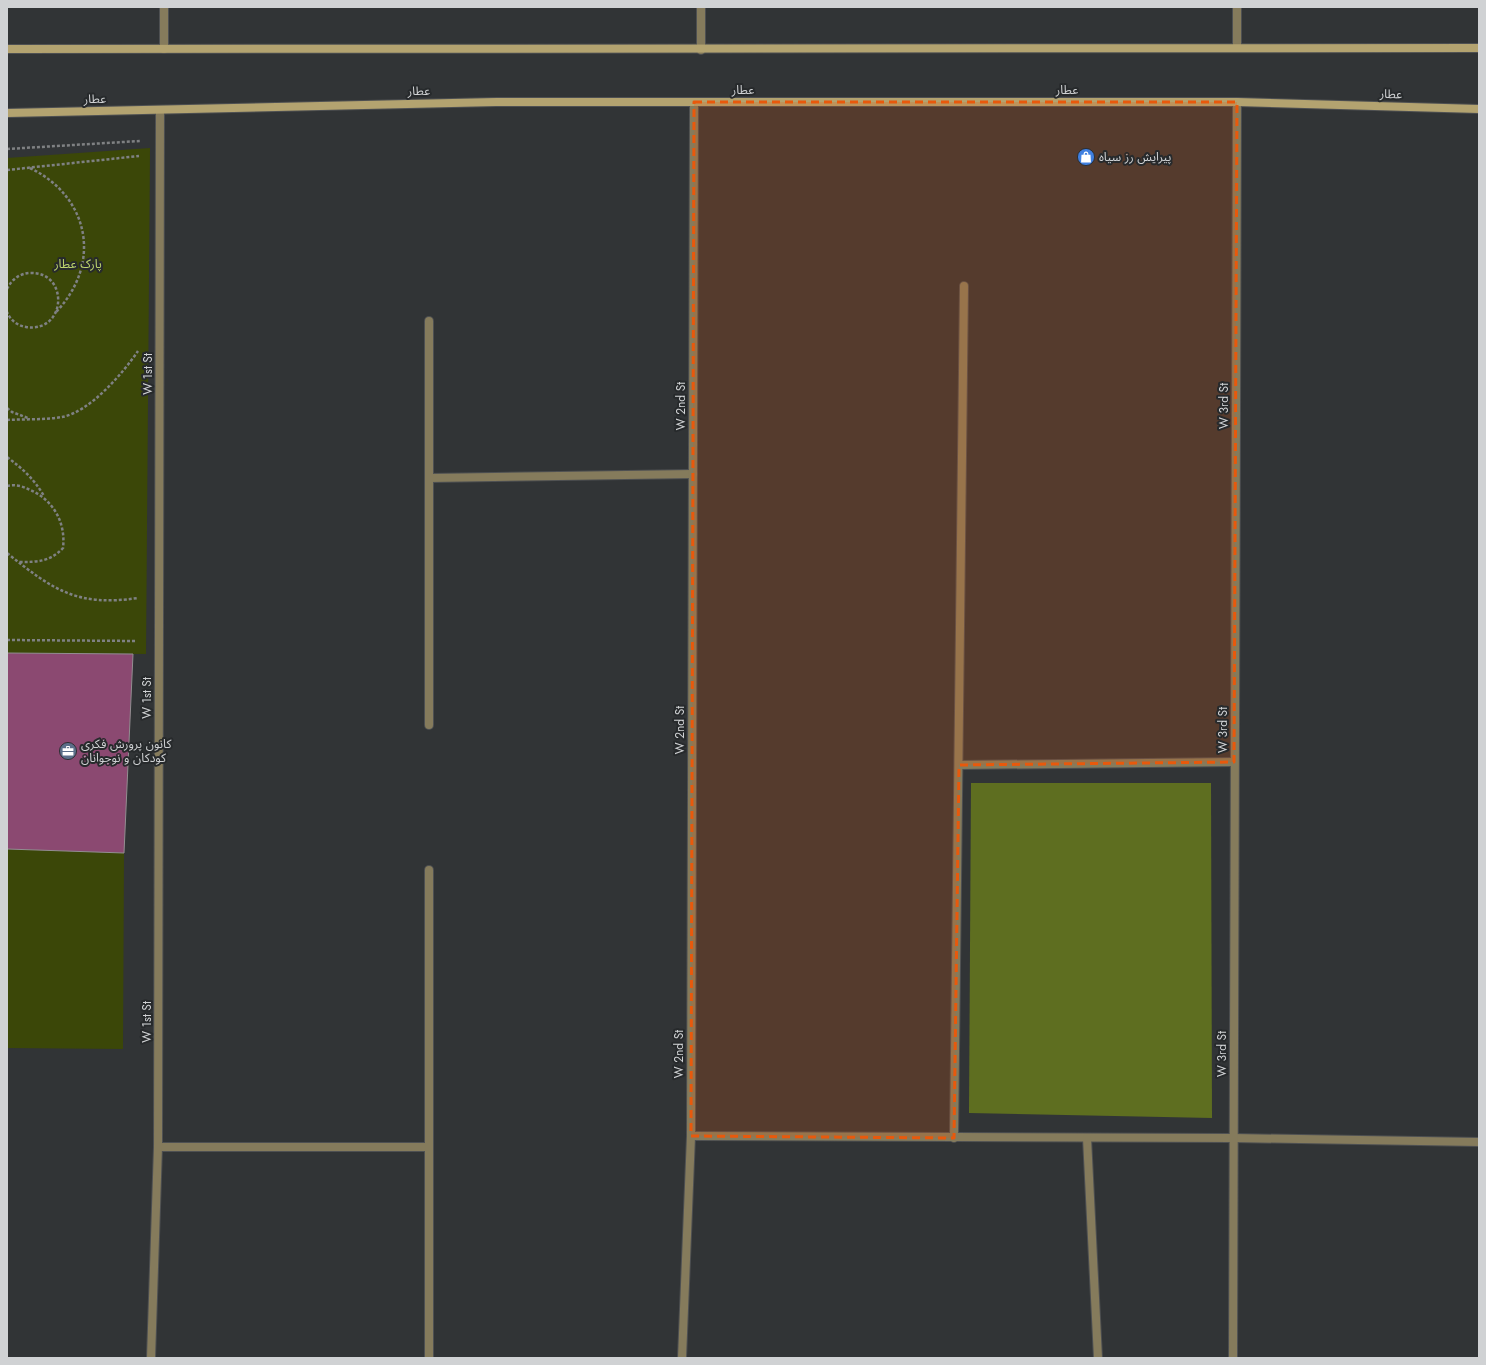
<svg xmlns="http://www.w3.org/2000/svg" width="1486" height="1365" viewBox="0 0 1486 1365" font-family="Jost,'Noto Sans Arabic',sans-serif">
<style>
.green{fill:#3b4708}
.forest{fill:#5e6e20}
.building{fill:#8b4971;stroke:#938e91}
.lines{fill:none;stroke-linecap:round;stroke-linejoin:round}
.street-casing{stroke:#4e5052;stroke-width:10}
.secondary-casing{stroke:#4e5052;stroke-width:10}
.path{stroke:#7f8183;stroke-width:2.5;stroke-dasharray:3 2;stroke-linecap:butt}
.street{stroke:#857b5c;stroke-width:8}
.secondary{stroke:#b3a370;stroke-width:8}
.marked{fill:#e8590c;fill-opacity:0.2;stroke:#e8590c;stroke-width:3;stroke-dasharray:8 5;stroke-linejoin:round}
.labels{text-anchor:middle;dominant-baseline:central;stroke-width:4;stroke-linejoin:round;paint-order:stroke}
.street-label{font-size:12px;fill:#d0d2d4;stroke:#272a2c}
.poi-label{font-size:12px;fill:#d0d2d4;stroke:#272a2c;text-anchor:start}
.park-label{font-size:12px;fill:#bfd76e;stroke:#272a2c}
</style>
<rect width="100%" height="100%" fill="#313436"/>
<g class="green">
<polygon points="150,148 146,654 7,653 7,158"/>
<polygon points="7,849 124,853 123,1049 7,1048"/>
</g>
<polygon class="forest" points="971,783 1211,783 1212,1118 969,1113"/>
<polygon class="building" points="7,653 133,654 124,853 7,849"/>
<g class="lines">
<g class="street-casing">
<g id="street">
<polyline points="1237,7 1237,47"/>
<polyline points="164,49 164,7"/>
<polyline points="701,50 701,7"/>
<polyline points="429,478 693,474"/>
<polyline points="429,725 429,321"/>
<polyline points="959,765 1234,762"/>
<polyline points="691,1136 1233,1138 1479,1142"/>
<polyline points="954,1138 964,286"/>
<polyline points="1087,1138 1098,1358"/>
<polyline points="158,1147 429,1147"/>
<polyline points="151,1358 158,1147 160,110"/>
<polyline points="429,1358 429,870"/>
<polyline points="682,1358 691,1136 694,102"/>
<polyline points="1233,1358 1237,102"/>
</g>
</g>
<g class="secondary-casing">
<g id="secondary">
<polyline points="7,49 1479,48"/>
<polyline points="7,113 496,102 1237,102 1479,109"/>
</g>
</g>
<g class="path">
<polyline points="7,149 140,141"/>
<path d="M 30,168 C 90,197 102,264 56,312"/>
<polyline points="7,170 139,156"/>
<path d="M 7,289 C 12,279 20,273 31,273 C 69,272 67,333 26,327 C 18,326 10,320 7,312"/>
<polyline points="7,408 12,412 28,418"/>
<path d="M 7,420 C 25,419 45,420 62,417 C 90,412 123,373 138,351"/>
<path d="M 7,457 C 23,469 34,479 44,496"/>
<path d="M 7,486 C 14,484 22,486 28,489 C 53,499 66,522 63,548 C 50,562 37,562 19,562"/>
<path d="M 7,553 C 53,590 77,607 138,598"/>
<polyline points="7,640 137,641"/>
</g>
<use href="#street" class="street"/>
<use href="#secondary" class="secondary"/>
</g>
<path class="marked" d="M 694,102 L 1237,102 L 1234,762 L 959,765 L 954,1138 L 691,1136 Z"/>
<defs>
<g id="shop-disc" transform="scale(0.9)"><circle r="9.5" fill="#3f7fe0" stroke="#272a2c"/><path d="M-5-2.5h2.3a2.7 3.5 0 0 1 5.4 0H5L5.5 6h-11ZM-1.5-2.5h3a1.5 2.3 0 0 0-3 0Z" fill="#fff"/></g>
<g id="office-disc" transform="scale(0.9)"><circle r="9.5" fill="#5c6f8a" stroke="#272a2c"/><path d="M-6-3h4V-5.5h4V-3h4V5H-6ZM-1-4.5V-3h2v-1.5ZM-6 0V1H6V0Z" fill="#fff"/></g>
</defs>
<g fill-rule="evenodd">
<use href="#shop-disc" x="1086" y="157"/>
<use href="#office-disc" x="68" y="751"/>
</g>
<g class="labels">
<g class="street-label">
<text x="743" y="90">عطار</text>
<text x="1067" y="90">عطار</text>
<text transform="translate(419 91) rotate(-1)">عطار</text>
<text transform="translate(1391 94) rotate(2)">عطار</text>
<text transform="translate(95 99) rotate(-1)">عطار</text>
<text transform="translate(148 374) rotate(-90)">W 1st St</text>
<text transform="translate(681 406) rotate(-90)">W 2nd St</text>
<text transform="translate(1224 406) rotate(-90)">W 3rd St</text>
<text transform="translate(147 698) rotate(-90)">W 1st St</text>
<text transform="translate(680 730) rotate(-90)">W 2nd St</text>
<text transform="translate(1223 730) rotate(-90)">W 3rd St</text>
<text transform="translate(147 1022) rotate(-90)">W 1st St</text>
<text transform="translate(679 1054) rotate(-90)">W 2nd St</text>
<text transform="translate(1222 1054) rotate(-90)">W 3rd St</text>
</g>
<g class="poi-label">
<text x="1099" y="157">پیرایش رز سیاه</text>
<text x="81" y="744">کانون پرورش فکری<tspan x="81" dy="14">کودکان و نوجوانان</tspan></text>
</g>
<g class="park-label">
<text x="78" y="264">پارک عطار</text>
</g>
</g>
<rect width="1486" height="1365" fill="none" stroke="#d0d2d4" stroke-width="16"/>
</svg>
